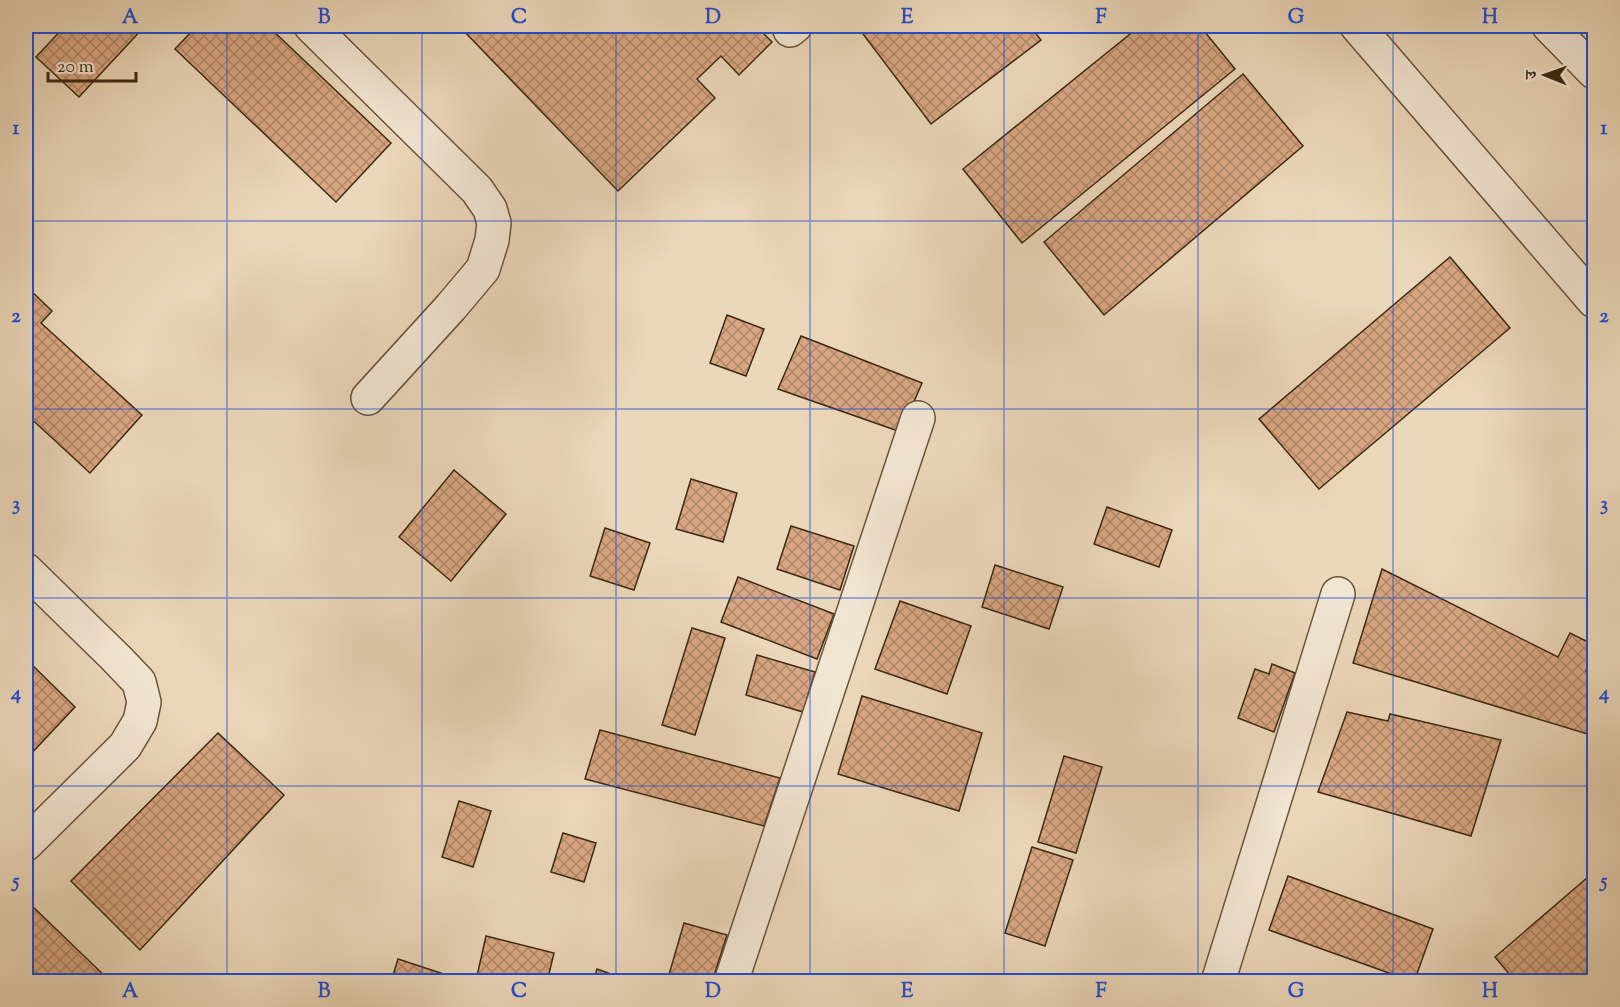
<svg xmlns="http://www.w3.org/2000/svg" width="1620" height="1007" viewBox="0 0 1620 1007" font-family="'Sorts Mill Goudy','Noto Serif Devanagari',serif">
<style>
.building{fill:url(#building-cross-hatch);stroke:#3c2911;stroke-width:1.5}
.lines{fill:none;stroke-linecap:round;stroke-linejoin:round}
.minor-casing{stroke:#68543b;stroke-width:36}
.minor{stroke:#f2e5d2;stroke-width:33}
.grid{fill:none;stroke:#1d4ed8;stroke-width:1.5;stroke-opacity:0.55}
.neatline{fill:none;stroke:#1d4ed8;stroke-width:2}
.grid-label{font-size:20px;text-anchor:middle;font-weight:bold;fill:#1d4ed8}
</style>
<defs>
<pattern id="building-cross-hatch" width="8" height="8" patternUnits="userSpaceOnUse" patternTransform="scale(1.5)"><rect width="8" height="8" fill="#d8a682"/><path d="M0 0l8 8M0 8l8-8" fill="none" stroke="#b08769"/></pattern>
</defs>
<rect width="100%" height="100%" fill="#ebd7b9"/>
<filter id="stains"><feTurbulence type="fractalNoise" baseFrequency=".00333" numOctaves="4"/><feColorMatrix values="0 0 0 0 .2 0 0 0 0 .09 0 0 0 0 .02 0 0 0 .5 -.17"/></filter>
<radialGradient id="worn" r=".72"><stop offset=".6" stop-color="#630" stop-opacity="0"/><stop offset="1" stop-color="#630" stop-opacity=".3"/></radialGradient>
<g class="building">
<polygon points="65,26 145,26 79,97 36,57"/>
<polygon points="197,26 268,26 391,143 336,202 175,49"/>
<polygon points="459,26 756,26 772,42 739,75 721,56 697,79 715,98 618,191"/>
<polygon points="857,26 1030,26 1041,40 931,124"/>
<polygon points="1140,26 1200,26 1235,69 1022,243 963,169"/>
<polygon points="1243,74 1303,146 1104,315 1044,242"/>
<polygon points="1450,257 1510,328 1319,489 1259,419"/>
<polygon points="26,286 52,311 41,323 142,415 90,473 26,414"/>
<polygon points="727,315 764,329 746,376 710,363"/>
<polygon points="801,336 922,383 901,432 778,389"/>
<polygon points="454,470 506,514 451,581 399,537"/>
<polygon points="691,479 737,493 723,542 676,529"/>
<polygon points="1107,507 1172,530 1159,567 1094,544"/>
<polygon points="791,526 854,546 840,590 777,569"/>
<polygon points="605,528 650,543 634,590 590,576"/>
<polygon points="995,565 1063,587 1049,629 982,607"/>
<polygon points="1382,569 1558,657 1570,633 1594,645 1594,654 1586,671 1594,675 1594,736 1353,663"/>
<polygon points="738,577 834,614 817,659 721,622"/>
<polygon points="900,601 971,626 947,694 875,669"/>
<polygon points="692,628 725,638 695,735 662,725"/>
<polygon points="757,655 815,672 803,712 746,695"/>
<polygon points="26,659 75,707 26,759"/>
<polygon points="1272,664 1295,673 1274,732 1238,718 1255,669 1269,674"/>
<polygon points="862,696 982,733 959,811 838,774"/>
<polygon points="1347,712 1388,721 1390,714 1501,740 1471,836 1318,792"/>
<polygon points="600,730 780,778 764,826 585,779"/>
<polygon points="218,733 284,795 140,950 71,881"/>
<polygon points="1064,756 1102,767 1076,853 1038,842"/>
<polygon points="459,801 491,811 473,867 442,857"/>
<polygon points="563,833 596,843 584,882 551,872"/>
<polygon points="1032,847 1073,860 1045,946 1005,933"/>
<polygon points="1594,872 1594,982 1516,982 1495,957"/>
<polygon points="1288,876 1433,929 1414,982 1269,930"/>
<polygon points="29,903 108,979 106,982 26,982 26,907"/>
<polygon points="684,923 727,935 712,982 680,982 668,978"/>
<polygon points="486,936 554,953 547,982 498,982 477,976"/>
<polygon points="398,959 468,982 391,982"/>
<polygon points="597,969 633,982 593,982"/>
</g>
<g class="lines">
<g class="minor-casing">
<g id="minor">
<polyline points="311,26 477,190 490,209 494,223 492,240 483,269 451,307 368,398"/>
<polyline points="1357,26 1594,301"/>
<polyline points="1549,26 1594,72"/>
<polyline points="790,30 795,26"/>
<polyline points="26,570 116,658 139,682 144,702 140,721 125,746 26,844"/>
<polyline points="731,982 918,418"/>
<polyline points="1218,982 1338,594"/>
</g>
</g>
<use href="#minor" class="minor"/>
</g>
<path class="grid" d="M 227,26 L 227,982M 422,26 L 422,982M 616,26 L 616,982M 810,26 L 810,982M 1004,26 L 1004,982M 1198,26 L 1198,982M 1393,26 L 1393,982M 26,221 L 1594,221M 26,409 L 1594,409M 26,598 L 1594,598M 26,786 L 1594,786"/>
<rect width="1620" height="1007" fill="none" stroke="#ebd7b9" stroke-width="66"/>
<g transform="translate(1545 75) rotate(271)" stroke="#f2e5d2" stroke-width="4.5" paint-order="stroke">
<path d="M0-4.5L10 22L0 15L-10 22Z" fill="#3c2911"/>
<text y="-9" font-size="16" font-weight="bold" text-anchor="middle" fill="#3c2911">उ</text>
</g>
<path d="M48 72v9h88v-9" fill="none" stroke="#3c2911" stroke-width="3"/>
<text x="57" y="72" font-size="18" fill="#3c2911" stroke="#f2e5d2" stroke-width="4.5" paint-order="stroke">20 m</text>
<rect x="33" y="33" width="1554" height="941" class="neatline"/>
<g class="grid-label">
<text x="130" y="23">A</text>
<text x="324" y="23">B</text>
<text x="519" y="23">C</text>
<text x="713" y="23">D</text>
<text x="907" y="23">E</text>
<text x="1101" y="23">F</text>
<text x="1296" y="23">G</text>
<text x="1490" y="23">H</text>
<text x="16" y="134">1</text>
<text x="1604" y="134">1</text>
<text x="16" y="322">2</text>
<text x="1604" y="322">2</text>
<text x="16" y="510">3</text>
<text x="1604" y="510">3</text>
<text x="16" y="699">4</text>
<text x="1604" y="699">4</text>
<text x="16" y="887">5</text>
<text x="1604" y="887">5</text>
<text x="130" y="997">A</text>
<text x="324" y="997">B</text>
<text x="519" y="997">C</text>
<text x="713" y="997">D</text>
<text x="907" y="997">E</text>
<text x="1101" y="997">F</text>
<text x="1296" y="997">G</text>
<text x="1490" y="997">H</text>
</g>
<rect width="100%" height="100%" filter="url(#stains)"/>
<rect width="100%" height="100%" fill="url(#worn)"/>
</svg>
